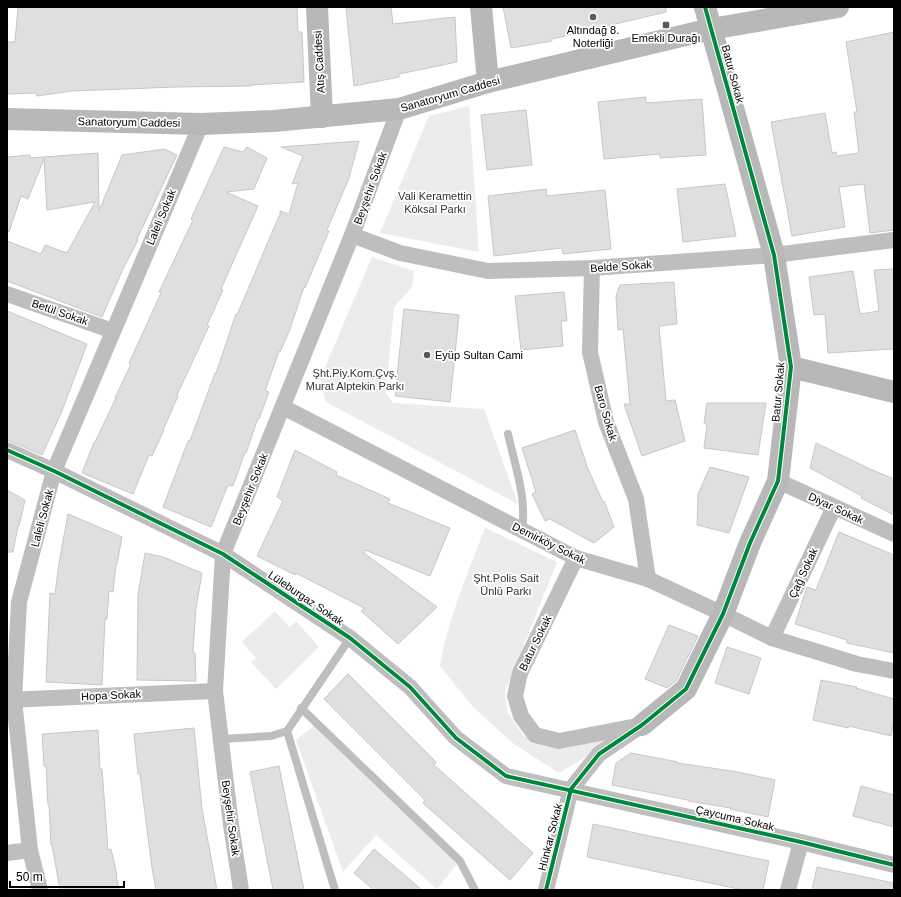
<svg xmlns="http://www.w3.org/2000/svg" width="901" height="897" viewBox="0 0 901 897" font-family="Helvetica,sans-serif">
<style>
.green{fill:#ececec}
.building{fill:#dfdfdf;stroke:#c7c7c7}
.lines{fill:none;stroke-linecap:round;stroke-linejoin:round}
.lane{stroke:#bebebe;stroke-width:8}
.street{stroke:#bebebe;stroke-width:16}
.secondary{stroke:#b8b8b8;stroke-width:22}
.cycleway-casing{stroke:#fff;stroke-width:6}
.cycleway{stroke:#00873e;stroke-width:4}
.poi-dot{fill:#595959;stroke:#fff;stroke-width:1.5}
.labels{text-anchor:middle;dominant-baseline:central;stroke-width:3.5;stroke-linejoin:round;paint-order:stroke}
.poi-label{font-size:11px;fill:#000;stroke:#fff}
.street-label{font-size:11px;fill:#000;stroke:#fff}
.park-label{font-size:11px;fill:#333;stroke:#fff}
</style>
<rect width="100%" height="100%" fill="#fff"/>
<g class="green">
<polygon points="469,106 479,252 380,233 429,116"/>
<polygon points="372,257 414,271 412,287 394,307 386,393 393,403 484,409 518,504 326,402 320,379"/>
<path d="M 485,528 L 557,562 L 505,692 L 507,712 L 524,736 L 544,746 L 563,749 L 591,741 L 608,739 L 589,755 L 559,773 L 514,744 L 473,707 L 440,666 C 448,618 468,573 485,528 Z"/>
<polygon points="275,611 290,627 296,621 319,647 276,689 251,662 256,658 242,642"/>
<polygon points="315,725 457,864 437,889 376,835 343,872 296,740"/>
</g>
<g class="building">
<polygon points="18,7 297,7 298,32 302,32 304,82 251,85 251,86 176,87 72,91 37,96 36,93 7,94 7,42 15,42"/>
<polygon points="346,7 391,7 393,24 455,17 457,62 399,74 399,77 354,86"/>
<polygon points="503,7 666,7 666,12 552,39 552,41 511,48"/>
<polygon points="894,32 894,230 870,233 864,184 839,187 845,227 792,236 771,122 825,113 832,153 836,152 837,156 859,153 854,112 857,112 846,42"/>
<polygon points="646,97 646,103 702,99 706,155 660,158 660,154 604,159 598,102"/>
<polygon points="526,110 532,165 487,170 481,115"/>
<polygon points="359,141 349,178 327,230 329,231 305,288 304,287 289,332 280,352 279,351 265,391 269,392 259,419 258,418 246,453 245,452 233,486 228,485 211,527 163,507 188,441 190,441 215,373 216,373 236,314 237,315 279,216 280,216 280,211 289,214 298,183 292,184 303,156 281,147"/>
<polygon points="224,147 243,152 247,147 267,158 254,189 226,192 258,206 221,289 223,290 207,325 209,326 177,395 178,396 163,430 164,430 152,456 149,455 133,494 82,473 94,442 95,442 116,398 115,398 131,364 129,363 161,293 159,292 193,220 191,219"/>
<polygon points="164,149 177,155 137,239 138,240 123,269 102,317 7,281 7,241 41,254 45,245 67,253 95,202 47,210 44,159 28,199 21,196 9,232 7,231 7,157 30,155 30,158 98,153 99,211 122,155"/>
<polygon points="725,184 736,236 683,242 677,189"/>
<polygon points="546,189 547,196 605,190 611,249 563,254 562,248 494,256 488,196"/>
<polygon points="894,269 894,349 828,353 825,314 814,315 809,277 853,271 860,314 879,311 874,270"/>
<polygon points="674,282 677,324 659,326 666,401 675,400 685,441 642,456 624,404 630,404 623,329 618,330 616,296 620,285"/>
<polygon points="564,292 567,321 561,321 563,346 521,350 515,296"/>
<polygon points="404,309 459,315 450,402 395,396"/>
<polygon points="7,311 87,344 62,411 42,455 7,440"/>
<polygon points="707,403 766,403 758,455 704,448 707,425 704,423"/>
<polygon points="575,430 588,469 603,502 604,501 614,527 594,543 550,519 545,521 532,494 536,492 522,448"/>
<polygon points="816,443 870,469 894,479 894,515 861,498 862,496 810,468"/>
<polygon points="295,450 337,472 336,475 390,499 388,503 450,528 430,576 365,550 364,553 437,607 398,644 361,611 364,608 296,573 295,575 257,556 283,501 277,497"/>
<polygon points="710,467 749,477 729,533 697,525 698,494"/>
<polygon points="7,490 25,500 19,526 18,526 13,552 7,552"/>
<polygon points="68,514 122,537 117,564 116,564 113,592 109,591 107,619 105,619 102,685 46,682 50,593 55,594 59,563"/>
<polygon points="839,532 894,555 894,653 847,643 847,640 795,624 807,587 816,590"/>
<polygon points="145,553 163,557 202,573 196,608 193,652 195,653 196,681 137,680 138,595"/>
<polygon points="669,625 698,636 676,681 667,688 645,679"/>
<polygon points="727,647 761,658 749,694 715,683"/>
<polygon points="348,674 436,762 434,765 533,853 510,880 423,803 425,800 324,699"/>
<polygon points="821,680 857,687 856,688 894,699 894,720 891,736 849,726 848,728 813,720"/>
<polygon points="194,728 202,809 217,890 156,890 152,868 140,774 138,774 134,734"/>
<polygon points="98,730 100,769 102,769 108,850 111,849 117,875 116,875 119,890 60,890 52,845 51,845 49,805 48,805 46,766 44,766 42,734"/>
<polygon points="631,753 678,762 678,763 738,772 775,780 768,817 730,809 731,808 688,801 688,800 612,785 616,763"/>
<polygon points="279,766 304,890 273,890 250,772"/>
<polygon points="861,786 894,795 894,827 853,816"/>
<polygon points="593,824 769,861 763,890 743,890 587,857"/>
<polygon points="374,849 422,890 374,890 354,873"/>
<polygon points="817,867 894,883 894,890 812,890"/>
</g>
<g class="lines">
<g class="lane">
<path d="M 508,434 C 515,466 527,498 522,530"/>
<polyline points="301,708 460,861 475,890"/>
<polyline points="287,731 335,890"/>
<polyline points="221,739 271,736 287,731 350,638"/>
</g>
<g class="street">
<polyline points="352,235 400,253 488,271 592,268 774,255 894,240"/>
<polyline points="592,268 590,352 606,422 636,499 648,579"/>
<polyline points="7,294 113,331"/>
<polyline points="283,407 576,558 648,579 723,614 772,638 857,664 894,671"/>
<polyline points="7,450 54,471 223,554 350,638 410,687 456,738 506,776 801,842 894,865"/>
<polyline points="778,481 894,534"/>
<polyline points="576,558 520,673 515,696 521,716 535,735 559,741 642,725"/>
<polyline points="772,638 834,507"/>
<polyline points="7,700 215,691"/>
<polyline points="7,853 30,850"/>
<polyline points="40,890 30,850 14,700 19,602 54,471 201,124"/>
<polyline points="241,890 231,825 215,691 223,554 352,235 399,109"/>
<polyline points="546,890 571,789 599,754 636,729"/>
<polyline points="788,890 801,842"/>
</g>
<g class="secondary">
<polyline points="317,7 322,117"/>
<polyline points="481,7 488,82"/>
<polyline points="7,119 201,124 274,121 399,109 488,82 711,29 838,7"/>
<polyline points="791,367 894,392"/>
<polyline points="642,725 686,689 723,614 750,543 778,481 791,367 774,255 705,7"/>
</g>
<g class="cycleway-casing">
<g id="cycleway">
<polyline points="7,450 54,471 223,554 350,638 410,687 456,738 506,776 801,842 894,865"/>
<polyline points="546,890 571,789 599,754 642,725 686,689 723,614 750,543 778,481 791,367 774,255 705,7"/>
</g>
</g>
<use href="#cycleway" class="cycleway"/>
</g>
<g class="poi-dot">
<circle cx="593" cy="17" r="4"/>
<rect x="662" y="21" width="8" height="8" rx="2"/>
<circle cx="427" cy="355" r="4"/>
</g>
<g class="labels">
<g class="poi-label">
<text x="593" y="30">Altındağ 8.<tspan x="593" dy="13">Noterliği</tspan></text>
<text x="666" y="38">Emekli Durağı</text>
<text x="435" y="355" text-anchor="start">Eyüp Sultan Cami</text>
</g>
<g class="street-label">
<text transform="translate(319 62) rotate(-93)">Atış Caddesi</text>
<text transform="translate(733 74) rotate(75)">Batur Sokak</text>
<text transform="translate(450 94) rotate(-16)">Sanatoryum Caddesi</text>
<text transform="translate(129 122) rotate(1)">Sanatoryum Caddesi</text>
<text transform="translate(370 188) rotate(-70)">Beyşehir Sokak</text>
<text transform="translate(161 217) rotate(-67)">Laleli Sokak</text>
<text transform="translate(621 266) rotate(-4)">Belde Sokak</text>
<text transform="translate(60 312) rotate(19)">Betül Sokak</text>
<text transform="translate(778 392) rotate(-85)">Batur Sokak</text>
<text transform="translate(606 413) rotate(74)">Baro Sokak</text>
<text transform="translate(250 489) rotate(-68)">Beyşehir Sokak</text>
<text transform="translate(836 508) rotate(25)">Diyar Sokak</text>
<text transform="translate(42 518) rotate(-75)">Laleli Sokak</text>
<text transform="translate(549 543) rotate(26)">Demirköy Sokak</text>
<text transform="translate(803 573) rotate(-65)">Çağ Sokak</text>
<text transform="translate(306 598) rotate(34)">Lüleburgaz Sokak</text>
<text transform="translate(535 643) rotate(-64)">Batur Sokak</text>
<text transform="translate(111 695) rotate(-3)">Hopa Sokak</text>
<text transform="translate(231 818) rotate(82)">Beyşehir Sokak</text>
<text transform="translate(735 818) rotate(13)">Çaycuma Sokak</text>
<text transform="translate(550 837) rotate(-76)">Hünkar Sokak</text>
</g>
<g class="park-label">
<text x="435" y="196">Vali Keramettin<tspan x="435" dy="13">Köksal Parkı</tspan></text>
<text x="355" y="373">Şht.Piy.Kom.Çvş.<tspan x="355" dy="13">Murat Alptekin Parkı</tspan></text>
<text x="506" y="578">Şht.Polis Sait<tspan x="506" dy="13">Ünlü Parkı</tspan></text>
</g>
</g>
<rect width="901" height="897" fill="none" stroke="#000000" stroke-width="16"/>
<path d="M10 881v6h114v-6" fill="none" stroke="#000000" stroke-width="2"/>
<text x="16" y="881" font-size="12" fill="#000000" stroke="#ffffff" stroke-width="3" paint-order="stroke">50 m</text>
</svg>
